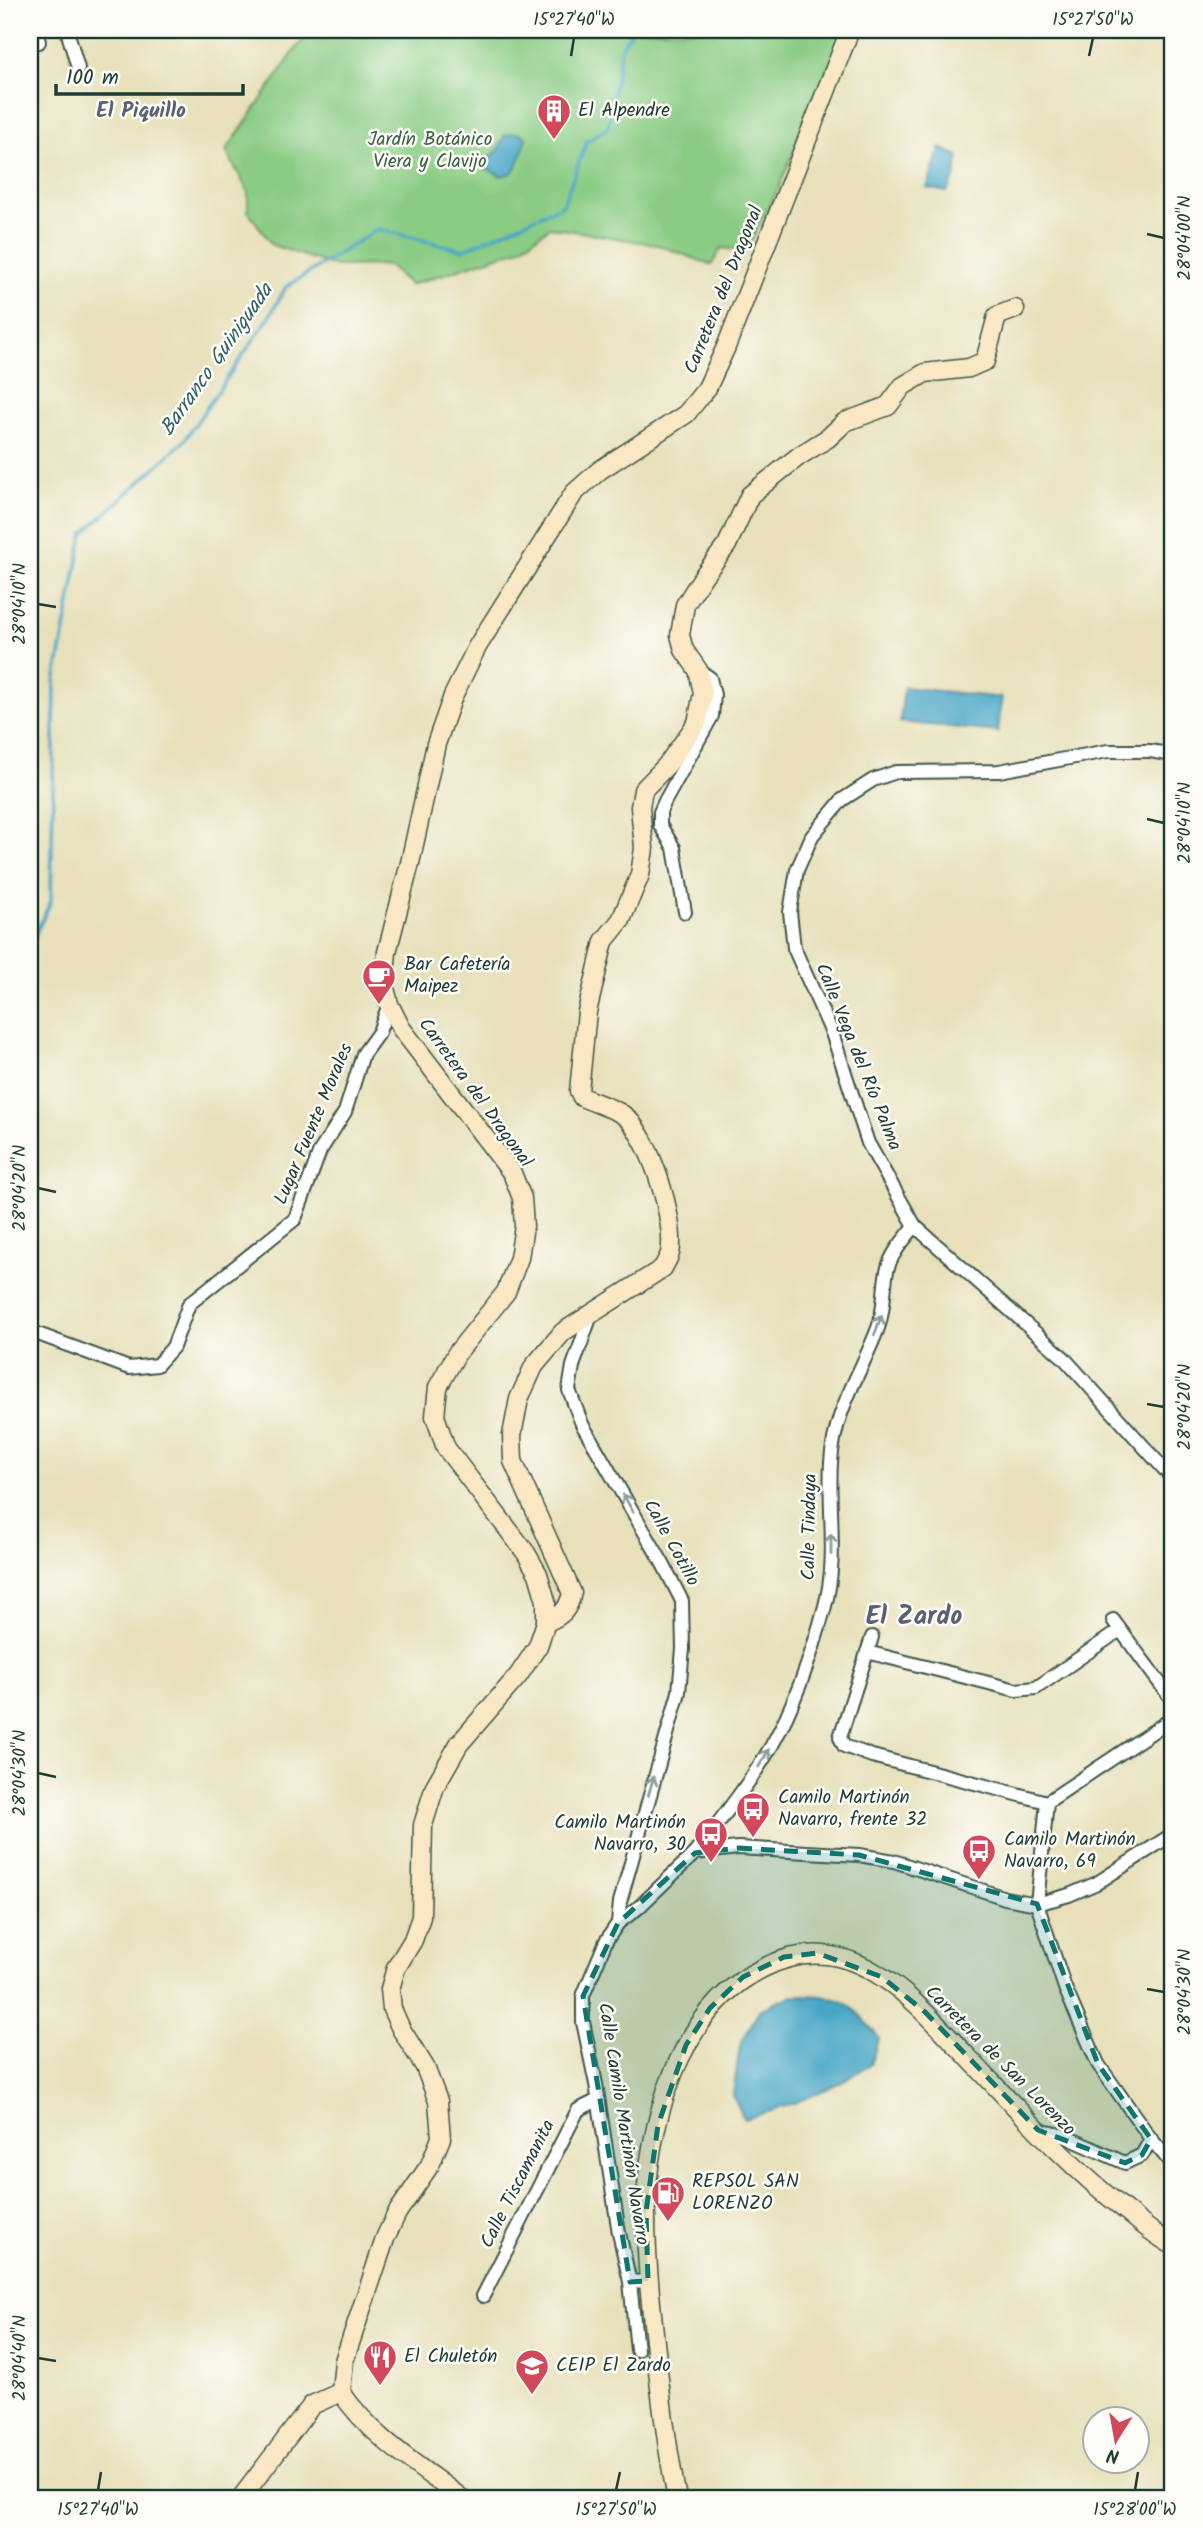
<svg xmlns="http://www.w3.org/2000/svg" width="1203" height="2528" viewBox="0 0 1203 2528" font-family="Kalam,sans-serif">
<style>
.green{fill:#8acc84;stroke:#54845c;stroke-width:2}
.water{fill:#46a6c6;stroke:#32727d;stroke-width:2}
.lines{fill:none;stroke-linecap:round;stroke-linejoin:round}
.stream{stroke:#46a6c6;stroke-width:3.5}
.street-casing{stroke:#3d5548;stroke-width:16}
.secondary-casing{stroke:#3d5548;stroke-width:21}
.street{stroke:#fff;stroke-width:12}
.secondary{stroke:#fae7c3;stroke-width:18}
.oneway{stroke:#8f9e9a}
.marked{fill:#0f766e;fill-opacity:0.2;stroke:#0f766e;stroke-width:5;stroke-dasharray:14 9;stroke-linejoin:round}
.ticks{fill:none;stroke:#1f3d34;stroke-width:2.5}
.labels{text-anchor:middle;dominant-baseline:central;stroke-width:5;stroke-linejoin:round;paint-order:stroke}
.poi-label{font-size:19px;fill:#1f3d34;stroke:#fdfcf7;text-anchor:start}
.park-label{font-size:19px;fill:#3a6148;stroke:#fdfcf7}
.street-label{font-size:19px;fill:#1f3d34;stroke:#fdfcf7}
.neighbourhood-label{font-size:21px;font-weight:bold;fill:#596172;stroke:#fdfcf7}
.water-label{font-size:21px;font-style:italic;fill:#2d6267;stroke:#fdfcf7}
.district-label{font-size:26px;font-weight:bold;fill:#596172;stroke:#fdfcf7}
.neatline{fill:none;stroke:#1f3d34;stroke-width:2.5}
.ticks-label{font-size:18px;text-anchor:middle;fill:#1f3d34}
</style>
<rect width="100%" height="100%" fill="#fdfcf7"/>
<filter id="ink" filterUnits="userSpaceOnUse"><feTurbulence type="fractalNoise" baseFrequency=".0143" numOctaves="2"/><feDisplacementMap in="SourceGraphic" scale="14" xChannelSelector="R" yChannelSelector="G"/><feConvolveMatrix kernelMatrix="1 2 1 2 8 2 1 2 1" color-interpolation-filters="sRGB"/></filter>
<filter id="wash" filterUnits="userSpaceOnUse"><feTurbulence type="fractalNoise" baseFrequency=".00686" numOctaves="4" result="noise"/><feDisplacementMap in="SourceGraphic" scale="28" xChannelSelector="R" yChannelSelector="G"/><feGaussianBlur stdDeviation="1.57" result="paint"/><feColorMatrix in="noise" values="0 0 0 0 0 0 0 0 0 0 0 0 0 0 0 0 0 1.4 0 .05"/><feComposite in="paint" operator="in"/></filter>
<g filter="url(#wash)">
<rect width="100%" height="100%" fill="#e7e0ba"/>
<polygon class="green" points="314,30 844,30 780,185 746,251 721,248 712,265 658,245 550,227 519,249 410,285 388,265 334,266 272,245 248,211 248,191 226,151 298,46"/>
<g class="water">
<path d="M 513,133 L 522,134 L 526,138 C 523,151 521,161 512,173 L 501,176 L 481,166 L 482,158 L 487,159 L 498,151 L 504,136 Z"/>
<polygon points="940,148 959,156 955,177 947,192 927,188"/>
<polygon points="904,687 1002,698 998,732 900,722"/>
<path d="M 793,1995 C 843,1995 848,1999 879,2038 L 870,2065 C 832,2089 788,2108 744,2119 L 733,2095 L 740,2045 L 759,2010 Z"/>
</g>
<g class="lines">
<polyline class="stream" points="30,946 51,901 55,682 83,534 183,442 268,319 286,287 378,229 463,250 563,205 587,141 608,127 621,47 632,30"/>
</g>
</g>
<g filter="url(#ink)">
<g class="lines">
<g class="street-casing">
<g id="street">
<polyline points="36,30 39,42"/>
<polyline points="67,30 78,68"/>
<polyline points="1173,755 1150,751 1108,751 999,771 896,772 873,780 842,800 812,836 797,870 790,912 794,948 832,1033 868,1143 915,1226 1064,1358 1173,1479"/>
<polyline points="685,912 674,848 660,825 660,812 665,801 712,716 714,695 710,678 698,670"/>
<polyline points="591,1315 573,1366 569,1390 582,1424 663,1564 682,1601 683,1649 679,1692 620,1902 618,1923"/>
<polyline points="30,1331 129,1368 157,1365 173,1347 189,1304 295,1219 320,1151 345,1112 363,1054 379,1032 389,1004"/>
<polyline points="1113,1620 1173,1701"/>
<polyline points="872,1637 840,1737 844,1746 872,1756 1047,1802 1173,1718"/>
<polyline points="867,1652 1016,1690 1036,1688 1120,1630"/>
<path d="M 695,1853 C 722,1818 750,1783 772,1745 C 795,1704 813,1651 825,1606 C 838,1559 828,1510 831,1463 C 834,1410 860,1376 878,1328 C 885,1309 883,1290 887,1271 C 891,1253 904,1240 915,1226"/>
<polyline points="1038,2130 1062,2135 1125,2163 1142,2155 1151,2139 1098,2064 1065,1988 1037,1904 1047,1802"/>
<polyline points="1151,2139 1173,2165"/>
<polyline points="648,2281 630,2282 619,2233 596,2084 583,2022 583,1996 606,1941 618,1923 638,1908 695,1853 738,1848 859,1855 894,1861 1005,1898 1037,1904 1069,1895 1097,1883 1173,1834"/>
<polyline points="630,2282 637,2350"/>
<polyline points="483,2296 578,2110 598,2100"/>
</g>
</g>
<g class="secondary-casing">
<g id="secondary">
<path d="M 546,1622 C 562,1616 568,1610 572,1593 L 513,1461 L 512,1435 L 519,1399 L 534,1366 L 563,1332 L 663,1268 C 665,1263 669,1258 670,1253 C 677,1223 649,1131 622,1114 C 610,1107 595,1103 582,1097 L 579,1091 L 587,1012 L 604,941 L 621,920 L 640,875 L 644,848 L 640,807 L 643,790 L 667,765 L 697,723 L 703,693 L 698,670 L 684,650 L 680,635 L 685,605 L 704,575 L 727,545 L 750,495 L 799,456 L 828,438 L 845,422 L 888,406 L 903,386 L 925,373 L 969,368 L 985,361 L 997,316 L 1015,309"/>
<polyline points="341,2392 344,2361 386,2236 397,2213 430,2165 441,2138 438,2101 425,2067 401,2029 392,2009 390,1989 396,1968 413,1940 421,1917 423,1825 435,1786 459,1744 518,1676 538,1646 546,1622 546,1601 538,1574 526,1553 446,1448 435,1416 438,1387 457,1353 506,1292 519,1258 524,1226 522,1198 512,1173 401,1028 389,1004 384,984 387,952 410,863 436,744 453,696 477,647 574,493 600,470 686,414 707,388 726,347 850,30"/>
<path d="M 341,2392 C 371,2437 419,2466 461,2498"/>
<polyline points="241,2498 312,2405 341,2392"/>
<path d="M 677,2498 C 667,2449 661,2401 656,2351 C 651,2306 646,2260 646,2214 C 646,2127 679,2009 763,1968 C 805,1947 843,1951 882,1977 C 913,1997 938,2026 963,2052 C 1015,2106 1065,2163 1124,2209 C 1140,2222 1155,2236 1173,2245"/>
</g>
</g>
<use href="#street" class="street"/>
<use href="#secondary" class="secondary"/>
</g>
<defs><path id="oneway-shaft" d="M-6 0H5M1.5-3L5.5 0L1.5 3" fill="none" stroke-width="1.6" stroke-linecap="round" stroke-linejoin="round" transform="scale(1.75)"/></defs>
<g class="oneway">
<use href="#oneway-shaft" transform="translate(878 1325) rotate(-70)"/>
<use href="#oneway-shaft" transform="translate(628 1503) rotate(-120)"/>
<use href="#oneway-shaft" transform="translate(831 1544) rotate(-90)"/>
<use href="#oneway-shaft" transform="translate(764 1758) rotate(-59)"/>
<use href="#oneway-shaft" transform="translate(651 1786) rotate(-74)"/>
</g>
</g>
<path class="marked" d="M 738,1848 L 859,1855 L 1037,1904 L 1098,2064 L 1151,2139 L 1142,2155 L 1125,2163 L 1038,2130 L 925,2012 L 882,1977 L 817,1953 L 784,1957 L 743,1977 L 710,2008 L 686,2045 L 658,2125 L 646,2212 L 648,2281 L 630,2282 L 583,1996 L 618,1923 L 695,1853 Z"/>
<path class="ticks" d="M 571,56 L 574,38M 1089,56 L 1093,38M 1147,234 L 1164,238M 38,604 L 56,607M 1147,819 L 1164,823M 38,1188 L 56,1192M 1147,1404 L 1164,1407M 38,1773 L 56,1777M 1147,1989 L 1164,1992M 38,2358 L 56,2361M 98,2490 L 101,2472M 616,2490 L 620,2472M 1135,2490 L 1138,2472"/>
<defs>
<g id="building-pin" transform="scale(1.75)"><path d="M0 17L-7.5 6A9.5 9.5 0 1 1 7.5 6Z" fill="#d1495b" stroke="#fdfcf7"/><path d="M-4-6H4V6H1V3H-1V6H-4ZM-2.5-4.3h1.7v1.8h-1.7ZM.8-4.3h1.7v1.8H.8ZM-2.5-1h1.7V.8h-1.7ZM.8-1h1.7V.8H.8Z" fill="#fff"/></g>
<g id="cafe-pin" transform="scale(1.75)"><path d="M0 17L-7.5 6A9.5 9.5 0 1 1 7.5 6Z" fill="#d1495b" stroke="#fdfcf7"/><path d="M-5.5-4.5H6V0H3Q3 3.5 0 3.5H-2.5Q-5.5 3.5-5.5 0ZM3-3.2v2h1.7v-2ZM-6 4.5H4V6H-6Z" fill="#fff"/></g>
<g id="bus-pin" transform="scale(1.75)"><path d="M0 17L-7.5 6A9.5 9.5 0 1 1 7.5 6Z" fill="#d1495b" stroke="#fdfcf7"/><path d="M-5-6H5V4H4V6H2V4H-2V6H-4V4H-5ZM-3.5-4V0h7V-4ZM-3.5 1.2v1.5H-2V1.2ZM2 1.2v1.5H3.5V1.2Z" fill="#fff"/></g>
<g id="fuel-pin" transform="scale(1.75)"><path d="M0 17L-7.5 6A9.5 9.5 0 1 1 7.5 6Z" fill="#d1495b" stroke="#fdfcf7"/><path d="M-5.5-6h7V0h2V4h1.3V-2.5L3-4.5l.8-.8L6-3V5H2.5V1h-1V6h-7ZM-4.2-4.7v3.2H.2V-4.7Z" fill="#fff"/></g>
<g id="restaurant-pin" transform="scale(1.75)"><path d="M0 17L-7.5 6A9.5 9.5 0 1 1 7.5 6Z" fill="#d1495b" stroke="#fdfcf7"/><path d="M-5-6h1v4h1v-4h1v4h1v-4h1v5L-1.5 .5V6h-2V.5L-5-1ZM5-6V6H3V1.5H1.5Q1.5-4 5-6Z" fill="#fff"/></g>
<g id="school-pin" transform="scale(1.75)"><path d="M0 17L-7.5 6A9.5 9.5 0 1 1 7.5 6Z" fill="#d1495b" stroke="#fdfcf7"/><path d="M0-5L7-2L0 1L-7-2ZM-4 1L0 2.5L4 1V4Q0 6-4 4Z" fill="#fff"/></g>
</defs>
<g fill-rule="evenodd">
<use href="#building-pin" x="554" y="111"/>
<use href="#cafe-pin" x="379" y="976"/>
<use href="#bus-pin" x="753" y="1809"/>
<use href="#bus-pin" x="711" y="1834"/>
<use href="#bus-pin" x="979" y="1851"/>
<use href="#fuel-pin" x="668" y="2193"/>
<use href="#restaurant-pin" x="380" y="2357"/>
<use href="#school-pin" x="532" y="2366"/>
</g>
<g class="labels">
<g class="poi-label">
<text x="578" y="111">El Alpendre</text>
<text x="404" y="965">Bar Cafetería<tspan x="404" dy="22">Maipez</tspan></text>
<text x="778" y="1798">Camilo Martinón<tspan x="778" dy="22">Navarro, frente 32</tspan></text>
<text x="686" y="1823" text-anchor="end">Camilo Martinón<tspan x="686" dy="22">Navarro, 30</tspan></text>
<text x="1004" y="1840">Camilo Martinón<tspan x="1004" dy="22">Navarro, 69</tspan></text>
<text x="692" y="2182">REPSOL SAN<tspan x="692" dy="22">LORENZO</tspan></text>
<text x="404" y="2357">El Chuletón</text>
<text x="556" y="2366">CEIP El Zardo</text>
</g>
<g class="park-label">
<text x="430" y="140">Jardín Botánico<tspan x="430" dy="22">Viera y Clavijo</tspan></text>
</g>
<g class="street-label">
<text transform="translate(724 290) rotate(-68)">Carretera del Dragonal</text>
<text transform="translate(858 1057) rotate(68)">Calle Vega del Río Palma</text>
<text transform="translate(475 1093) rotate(54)">Carretera del Dragonal</text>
<text transform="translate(314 1124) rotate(-67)">Lugar Fuente Morales</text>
<text transform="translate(810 1527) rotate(-89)">Calle Tindaya</text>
<text transform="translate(671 1543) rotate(61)">Calle Cotillo</text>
<text transform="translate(1000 2061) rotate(45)">Carretera de San Lorenzo</text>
<text transform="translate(623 2124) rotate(81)">Calle Camilo Martinón Navarro</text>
<text transform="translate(518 2184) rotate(-63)">Calle Tiscamanita</text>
</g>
<g class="neighbourhood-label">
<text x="141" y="111">El Piquillo</text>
</g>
<g class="water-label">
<text transform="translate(217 360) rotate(-55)">Barranco Guiniguada</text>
</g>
<g class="district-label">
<text x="914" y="1617">El Zardo</text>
</g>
</g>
<rect width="1203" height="2528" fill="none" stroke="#fdfcf7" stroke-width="77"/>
<g transform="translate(1116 2440) rotate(191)"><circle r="33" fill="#fdfcf7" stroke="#a4b0a9" stroke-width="2"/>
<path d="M0-5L12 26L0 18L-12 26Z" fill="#d1495b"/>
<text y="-10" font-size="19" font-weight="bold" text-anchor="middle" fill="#1f3d34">N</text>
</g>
<path d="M56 84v10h187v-10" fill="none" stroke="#1f3d34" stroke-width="3.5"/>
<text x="66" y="84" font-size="21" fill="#1f3d34" stroke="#fdfcf7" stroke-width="5" paint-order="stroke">100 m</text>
<rect x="38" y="38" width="1126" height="2452" class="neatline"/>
<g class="ticks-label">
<text x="574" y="25">15°27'40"W</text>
<text x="1093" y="25">15°27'50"W</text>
<text transform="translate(1184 238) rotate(-90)" y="6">28°04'00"N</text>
<text transform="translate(19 604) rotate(-90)" y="6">28°04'10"N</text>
<text transform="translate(1184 823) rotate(-90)" y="6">28°04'10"N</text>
<text transform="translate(19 1188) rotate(-90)" y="6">28°04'20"N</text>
<text transform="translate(1184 1407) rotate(-90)" y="6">28°04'20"N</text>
<text transform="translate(19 1773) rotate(-90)" y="6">28°04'30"N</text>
<text transform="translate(1184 1992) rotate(-90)" y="6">28°04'30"N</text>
<text transform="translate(19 2358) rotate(-90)" y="6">28°04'40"N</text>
<text x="98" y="2515">15°27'40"W</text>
<text x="616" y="2515">15°27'50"W</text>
<text x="1135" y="2515">15°28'00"W</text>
</g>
</svg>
